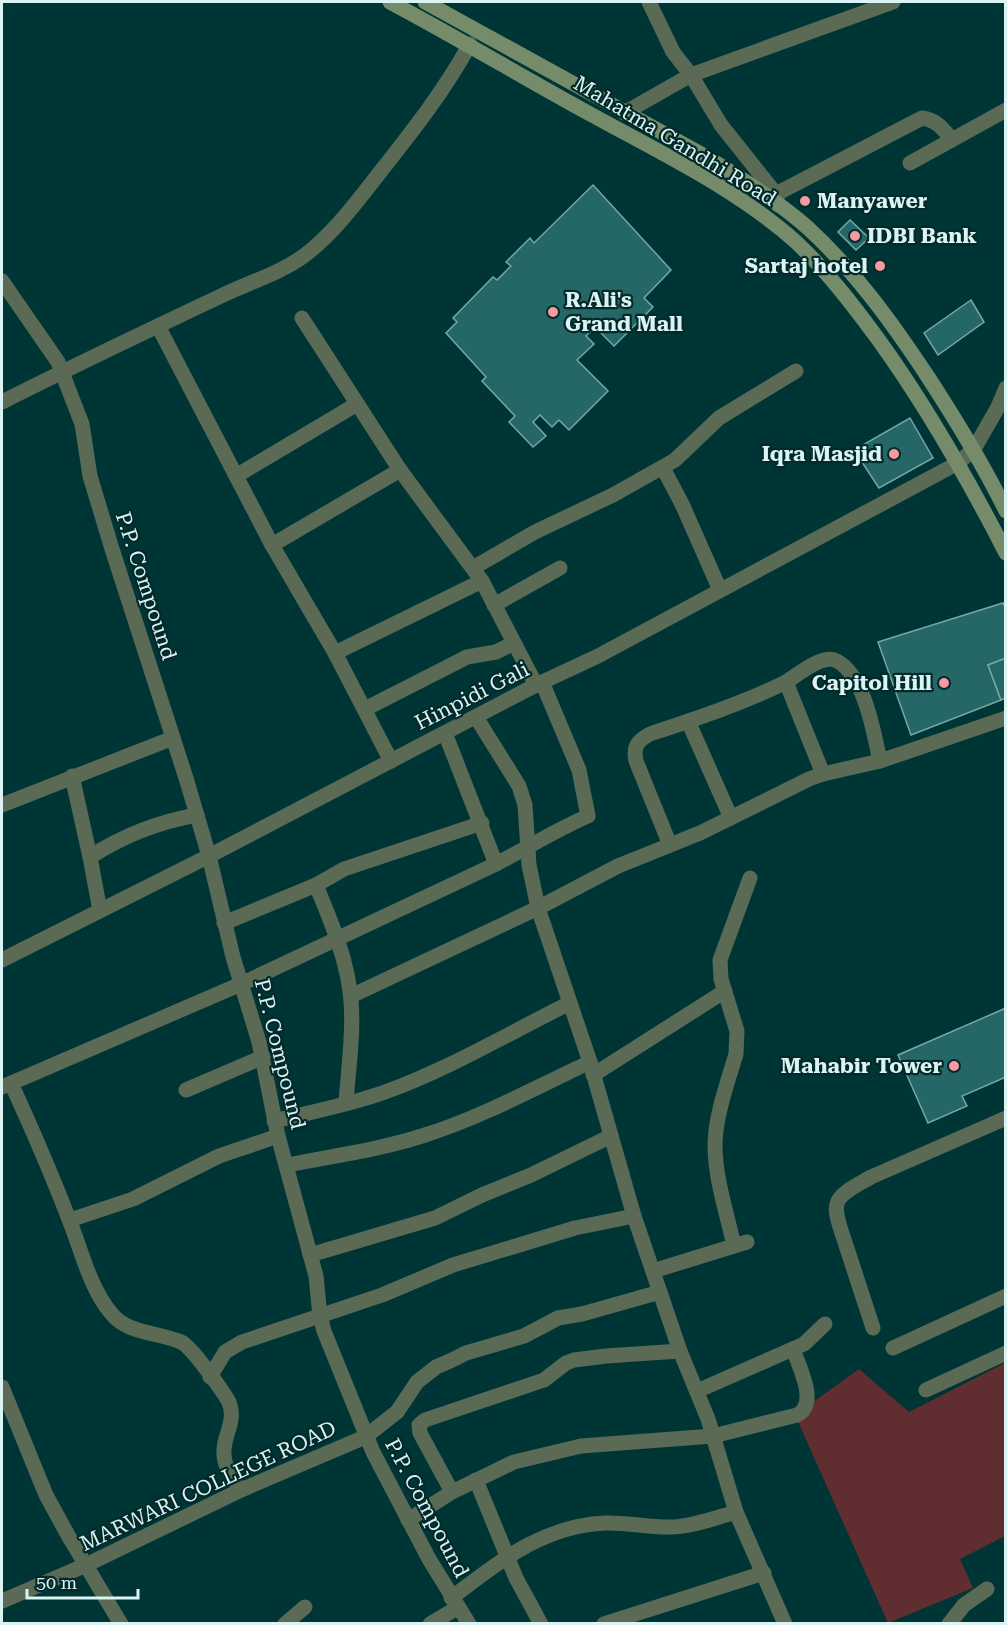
<svg xmlns="http://www.w3.org/2000/svg" width="1007" height="1625" viewBox="0 0 1007 1625" font-family="'Roboto Serif',serif">
<style>
.green{fill:#602d31}
.building{fill:#256667;stroke:#76a7a7;stroke-width:1.5}
.lines{fill:none;stroke-linecap:round;stroke-linejoin:round}
.minor{stroke:#5b6a55;stroke-width:15}
.tertiary{stroke:#5b6a55;stroke-width:15}
.secondary{stroke:#758b6a;stroke-width:15}
.poi-dot{fill:#f49aa0;stroke:#032a2a;stroke-width:2}
.labels{text-anchor:middle;dominant-baseline:central;stroke-width:4.5;stroke-linejoin:round;paint-order:stroke}
.street-label{font-size:21px;fill:#dbf3f3;stroke:#032a2a}
.poi-label{font-size:21px;font-weight:bold;fill:#dbf3f3;stroke:#032a2a;text-anchor:end}
</style>
<rect width="100%" height="100%" fill="#003536"/>
<polygon class="green" points="1005,1363 1005,1536 960,1559 973,1588 888,1623 795,1415 859,1369 909,1412"/>
<g class="building">
<polygon points="593,185 671,270 644,298 653,307 614,346 595,327 586,336 594,344 577,360 608,391 569,430 559,420 552,427 540,415 533,422 546,436 533,447 509,422 515,416 482,381 486,377 446,333 457,322 453,318 493,277 497,280 511,266 506,262 530,238 534,243"/>
<polygon points="850,220 869,238 856,250 838,232"/>
<polygon points="971,300 984,322 938,355 924,333"/>
<polygon points="910,418 933,458 879,488 854,450"/>
<polygon points="1003,603 1006,609 1006,658 988,665 1001,700 911,735 878,642"/>
<polygon points="1006,658 1006,698 1001,700 988,665"/>
<polygon points="1006,1008 1006,1077 962,1096 967,1106 928,1123 898,1055"/>
</g>
<g class="lines">
<g class="minor">
<polyline points="649,2 673,52 691,75 721,125 776,194 778,205"/>
<polyline points="624,113 691,75 893,2"/>
<polyline points="910,163 1006,110"/>
<path d="M 776,194 L 922,118 C 937,120 943,129 952,140"/>
<polyline points="2,281 58,362 82,424 90,476 112,549 186,778 209,856 233,957 259,1042 278,1136 316,1276 320,1316 324,1331 373,1452 429,1559 469,1624"/>
<polyline points="302,318 400,470 482,581 536,685"/>
<polyline points="158,326 272,545 335,653 391,761"/>
<path d="M 2,402 C 75,365 149,330 223,295 C 250,282 281,273 305,255 C 335,232 358,200 381,171 C 414,129 444,91 470,44"/>
<polyline points="663,468 682,504 720,590"/>
<polyline points="236,476 357,404"/>
<polyline points="272,545 400,470"/>
<polyline points="473,568 535,532 613,495 675,460 719,418 796,371"/>
<polyline points="494,605 560,568"/>
<polyline points="335,653 482,581"/>
<polyline points="786,682 823,774"/>
<polyline points="365,709 467,657 496,652 514,643"/>
<polyline points="476,717 519,786 525,805 529,865 538,908 590,1062 634,1216 680,1351 708,1419 736,1512 785,1624"/>
<polyline points="688,721 731,818"/>
<polyline points="445,733 496,864"/>
<polyline points="72,776 90,857 100,911"/>
<polyline points="2,805 173,738"/>
<path d="M 670,845 L 636,761 C 633,747 637,741 650,734 C 695,719 741,704 784,683 C 797,676 822,653 837,661 C 865,676 874,734 880,761"/>
<path d="M 90,857 C 124,835 157,822 197,815"/>
<path d="M 316,885 C 331,921 348,961 351,1001 C 354,1034 348,1070 346,1103"/>
<polyline points="224,923 316,885 344,869 482,823"/>
<polyline points="2,960 209,856 536,685 598,656 958,463"/>
<polyline points="351,996 538,908 618,866 700,833 809,779 823,774 880,761 1006,718"/>
<polyline points="593,1075 725,991"/>
<path d="M 11,1083 C 32,1129 52,1175 70,1222 C 82,1252 90,1288 111,1313 C 127,1334 158,1332 181,1342 C 192,1347 222,1390 229,1402 C 237,1423 222,1436 224,1455 C 225,1468 233,1479 241,1490"/>
<path d="M 2,1087 L 241,984 L 496,864 C 527,848 556,830 588,816 L 579,770 L 542,682"/>
<polyline points="186,1090 263,1057"/>
<path d="M 274,1121 C 311,1112 349,1105 385,1092 C 449,1069 509,1033 570,1003"/>
<path d="M 287,1165 C 332,1156 378,1150 422,1136 C 480,1118 535,1088 590,1062"/>
<polyline points="70,1220 133,1199 219,1156 278,1136"/>
<path d="M 734,1246 C 727,1213 715,1179 715,1145 C 715,1117 728,1081 736,1054 L 737,1031 L 721,979 L 720,960 L 750,878"/>
<polyline points="310,1255 435,1218 482,1195 531,1175 611,1136"/>
<polyline points="653,1271 747,1242"/>
<path d="M 873,1328 L 840,1227 C 838,1220 834,1209 838,1201 C 843,1191 861,1183 871,1177 L 1006,1118"/>
<polyline points="893,1348 1006,1296"/>
<polyline points="210,1377 225,1352 242,1342 382,1295 453,1265 575,1228 634,1216"/>
<polyline points="2,1387 46,1495 69,1537 121,1624"/>
<polyline points="926,1390 1006,1353"/>
<polyline points="697,1391 804,1344 825,1324"/>
<polyline points="476,1480 516,1578 541,1624"/>
<polyline points="452,1492 420,1433 419,1425 425,1420 544,1380 566,1363 574,1360 606,1356 680,1351"/>
<path d="M 408,1520 L 452,1492 L 514,1462 L 581,1446 L 713,1436 L 797,1415 C 819,1404 799,1367 793,1349"/>
<path d="M 451,1598 C 499,1562 542,1526 605,1523 C 628,1522 650,1528 673,1527 C 694,1526 715,1518 736,1512"/>
<polyline points="2,1601 86,1565 241,1490 365,1437 397,1412 417,1382 436,1367 450,1361 466,1353 524,1336 558,1318 582,1314 660,1292"/>
<polyline points="285,1624 305,1607"/>
<polyline points="430,1624 457,1608"/>
<polyline points="604,1624 764,1573"/>
<polyline points="949,1624 964,1605 987,1589"/>
</g>
<polyline class="tertiary" points="958,463 974,449 998,407 1006,388"/>
<g class="secondary">
<path d="M 390,2 C 458,38 524,78 592,115 C 661,153 737,189 796,242 C 827,271 853,305 878,339 C 927,407 968,479 1006,553"/>
<path d="M 425,2 L 703,155 C 739,177 776,200 808,228 C 855,271 893,324 928,377 C 956,420 983,464 1006,511"/>
</g>
</g>
<g class="poi-dot">
<circle cx="805" cy="201" r="6"/>
<circle cx="855" cy="236" r="6"/>
<circle cx="880" cy="266" r="6"/>
<circle cx="553" cy="312" r="6"/>
<circle cx="894" cy="454" r="6"/>
<circle cx="944" cy="683" r="6"/>
<circle cx="954" cy="1066" r="6"/>
</g>
<g class="labels">
<g class="street-label">
<text transform="translate(675 141) rotate(31)">Mahatma Gandhi Road</text>
<text transform="translate(146 586) rotate(72)">P.P. Compound</text>
<text transform="translate(472 696) rotate(-27)">Hinpidi Gali</text>
<text transform="translate(280 1054) rotate(76)">P.P. Compound</text>
<text transform="translate(208 1486) rotate(-25)">MARWARI COLLEGE ROAD</text>
<text transform="translate(427 1508) rotate(62)">P.P. Compound</text>
</g>
<g class="poi-label">
<text x="817" y="201" text-anchor="start">Manyawer</text>
<text x="867" y="236" text-anchor="start">IDBI Bank</text>
<text x="868" y="266">Sartaj hotel</text>
<text x="565" y="300" text-anchor="start">R.Ali's<tspan x="565" dy="24">Grand Mall</tspan></text>
<text x="882" y="454">Iqra Masjid</text>
<text x="932" y="683">Capitol Hill</text>
<text x="942" y="1066">Mahabir Tower</text>
</g>
</g>
<rect width="1007" height="1625" fill="none" stroke="#dbf3f3" stroke-width="6"/>
<path d="M27 1589v9h111v-9" fill="none" stroke="#dbf3f3" stroke-width="3"/>
<text x="36" y="1589" font-size="18" fill="#dbf3f3" stroke="#032a2a" stroke-width="4.5" paint-order="stroke">50 m</text>
</svg>
